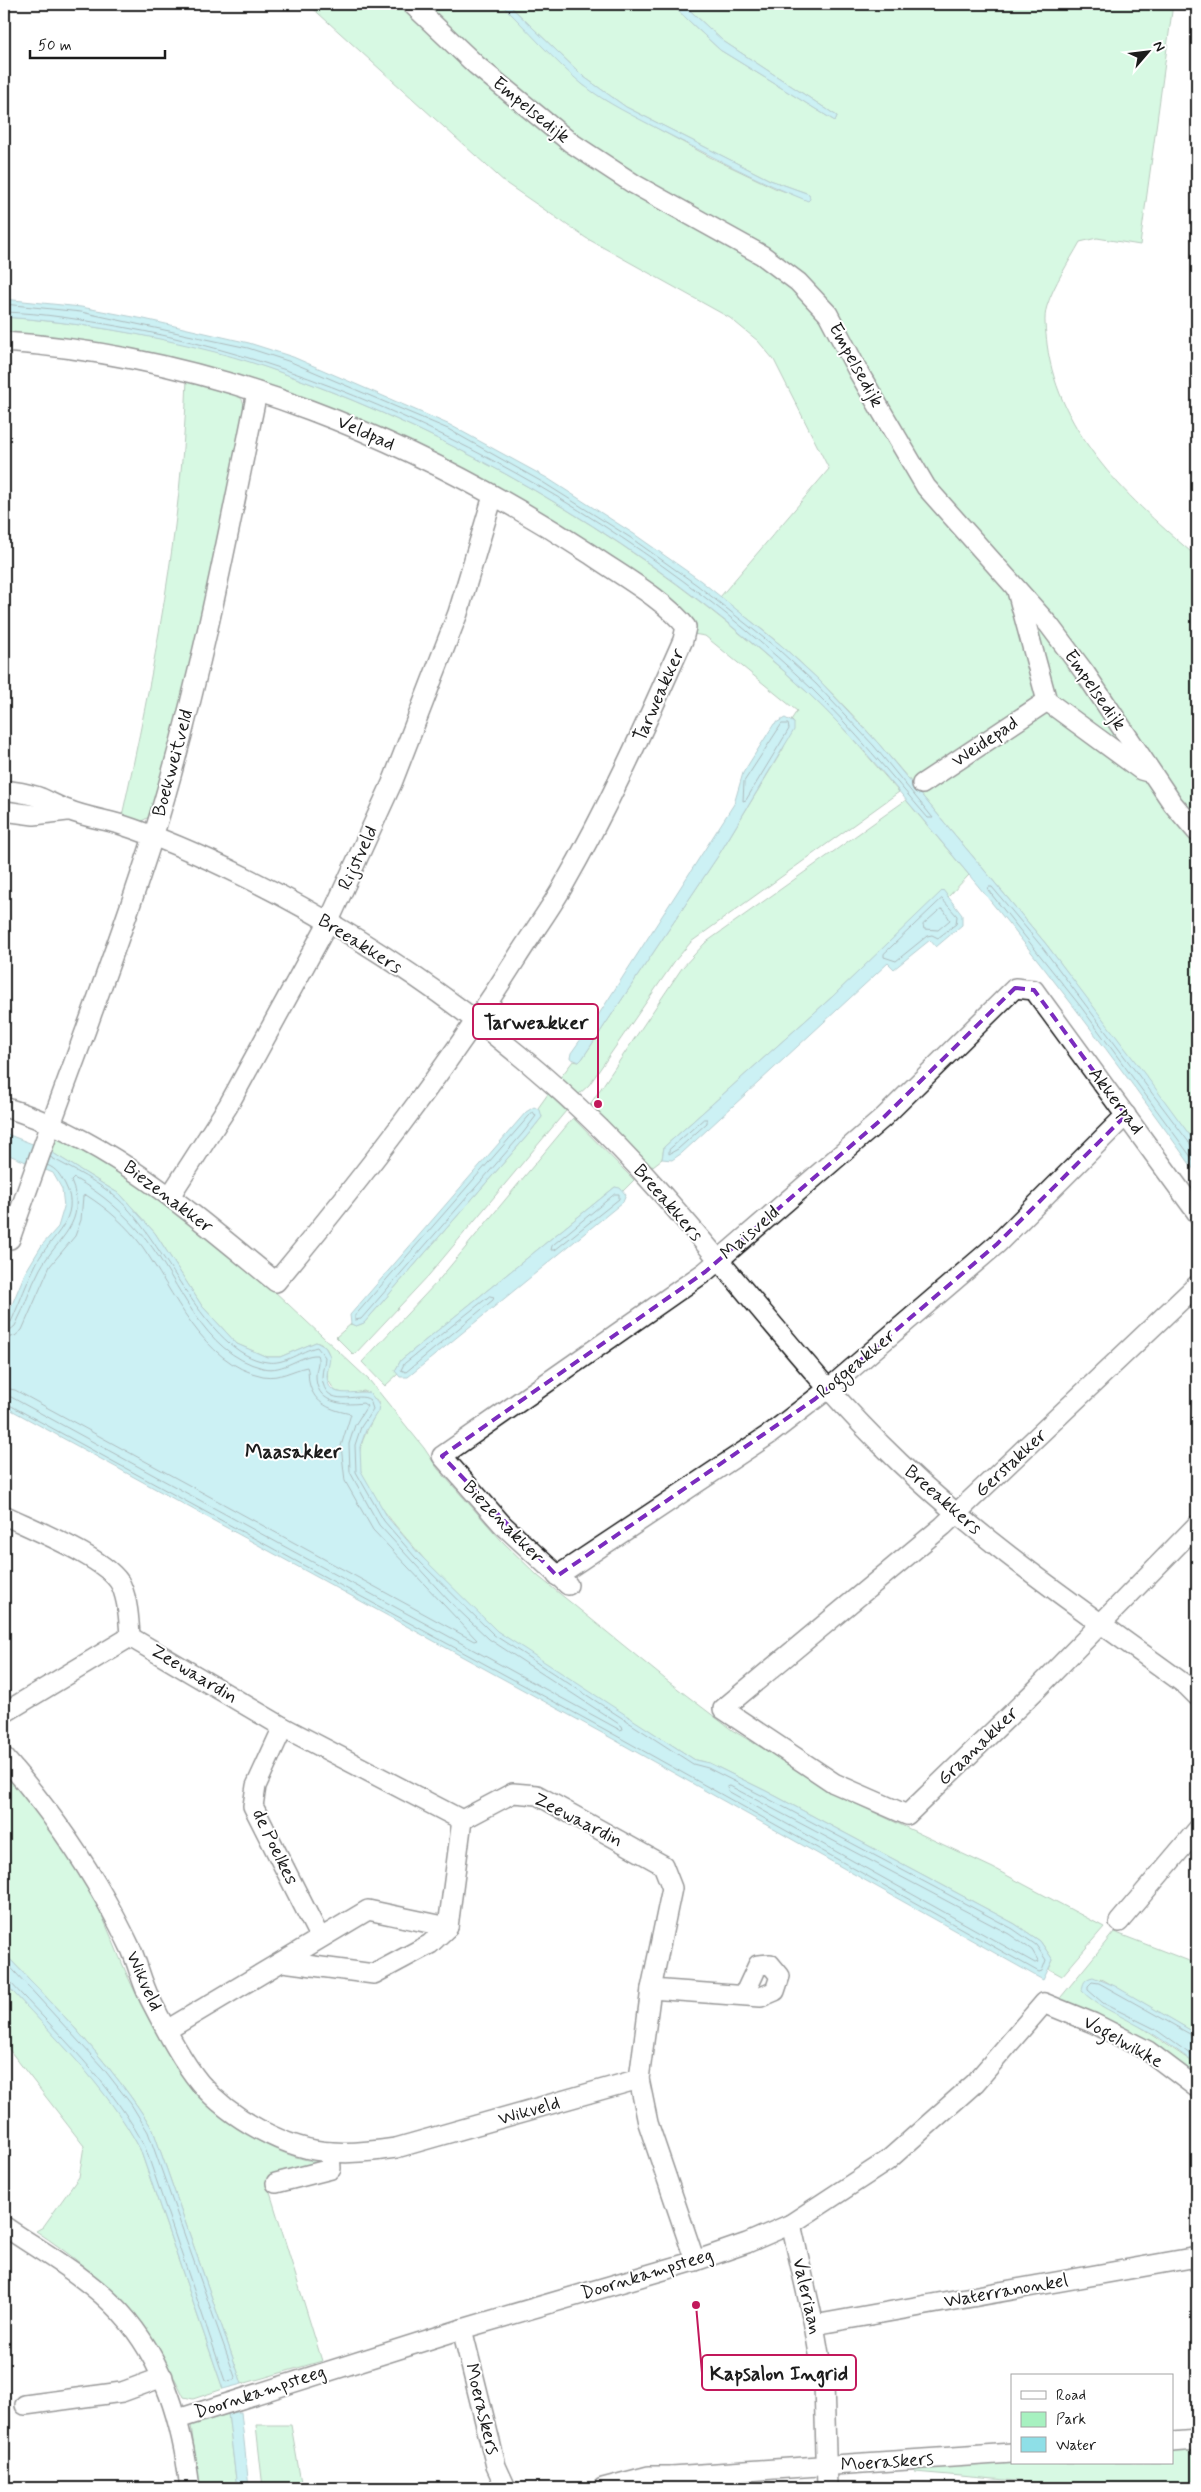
<svg xmlns="http://www.w3.org/2000/svg" width="1201" height="2492" viewBox="0 0 1201 2492" font-family="Mynerve,sans-serif">
<style>
.green{fill:#a7f1c0;stroke:#62866e}
.water{fill:#8edfe7;stroke:#609196}
.lines{fill:none;stroke-linecap:round;stroke-linejoin:round}
.shore{stroke:#4a6a6d;stroke-width:1}
.minor-casing{stroke:#1c1c1c;stroke-width:22}
.minor{stroke:#fff;stroke-width:19}
.marked{fill:none;stroke:#7b2cbf;stroke-width:4;stroke-dasharray:10 6;stroke-linejoin:round}
.labels{text-anchor:middle;dominant-baseline:central;stroke-width:4;stroke-linejoin:round;paint-order:stroke}
.street-label{font-size:19px;fill:#1c1c1c;stroke:#fff}
.neighbourhood-label{font-size:20px;font-weight:bold;fill:#1c1c1c;stroke:#fff}
.leader{fill:none;stroke:#c2185b;stroke-width:2}
.callout-dot{fill:#c2185b;stroke:#fff;stroke-width:2}
.callout{fill:#fff;stroke:#c2185b;stroke-width:2}
.callout-label{font-size:20px;text-anchor:middle;font-weight:bold;fill:#1c1c1c}
</style>
<rect width="100%" height="100%" fill="#fff"/>
<filter id="ink" filterUnits="userSpaceOnUse"><feTurbulence type="fractalNoise" baseFrequency=".02" numOctaves="2"/><feDisplacementMap in="SourceGraphic" scale="10" xChannelSelector="R" yChannelSelector="G"/><feConvolveMatrix kernelMatrix="1 2 1 2 8 2 1 2 1" color-interpolation-filters="sRGB"/></filter>
<g filter="url(#ink)">
<g class="green">
<path d="M 308,4 L 400,4 L 440,43 L 553,142 L 764,266 L 795,288 L 813,310 L 1007,591 L 1038,686 L 1038,696 L 1030,704 L 912,783 C 872,735 830,688 783,647 C 763,629 741,614 720,597 L 829,469 L 774,360 L 758,341 L 730,318 L 586,238 L 507,184 Z"/>
<path d="M 419,4 L 501,4 L 582,84 L 605,100 L 710,157 L 775,188 L 808,200 L 809,194 L 770,180 L 626,107 L 584,77 L 508,4 L 671,4 L 720,50 L 835,121 L 837,116 L 723,41 L 683,4 L 1173,4 L 1140,245 L 1097,238 L 1080,242 C 1069,262 1054,284 1047,306 C 1043,318 1046,332 1047,344 C 1059,436 1131,501 1197,557 L 1197,824 L 920,468 L 828,309 L 657,190 L 547,118 Z"/>
<path d="M 4,317 C 75,322 146,334 215,351 C 262,364 307,382 352,400 C 519,469 674,569 807,692 C 840,722 869,758 899,792 L 691,942 L 674,962 L 589,1085 L 578,1095 L 560,1078 L 573,1061 L 579,1062 L 582,1059 L 718,856 L 783,749 L 794,723 L 791,720 L 797,711 L 705,636 L 693,634 L 689,618 L 340,415 L 4,336 Z"/>
<path d="M 187,379 C 203,383 243,387 244,406 C 220,543 189,678 152,811 L 149,817 L 140,822 L 122,816 C 154,672 182,526 187,379 Z"/>
<polygon points="1025,608 1052,639 1133,757 1056,699"/>
<polygon points="1048,712 1148,782 1197,844 1197,1145 1046,944 919,792 1034,716"/>
<polygon points="906,800 969,875 948,897 943,891 832,997 664,1147 662,1159 649,1169 589,1106 682,968 705,943"/>
<polygon points="548,1094 566,1111 429,1275 354,1355 336,1337 351,1324 356,1326 364,1323 527,1136 542,1117 538,1108"/>
<polygon points="573,1118 634,1180 623,1191 615,1187 401,1360 395,1371 398,1374 385,1386 362,1362 437,1282"/>
<path d="M 54,1134 L 141,1184 L 272,1289 L 370,1381 L 424,1448 L 438,1469 L 502,1541 L 538,1576 L 665,1679 L 732,1730 L 852,1802 L 993,1868 L 1104,1927 L 1062,1976 L 1049,1969 L 1053,1960 L 1040,1941 L 1015,1924 L 766,1791 L 709,1763 L 695,1760 C 630,1717 561,1678 498,1632 C 468,1609 437,1575 413,1546 C 396,1527 370,1496 361,1472 C 351,1442 382,1414 378,1401 L 364,1391 L 348,1394 L 335,1391 L 328,1380 C 325,1364 337,1349 316,1342 L 280,1357 L 267,1357 L 237,1344 L 202,1306 L 155,1233 L 121,1195 L 48,1150 Z"/>
<path d="M 4,1774 C 38,1811 69,1852 93,1897 C 106,1922 116,1950 128,1977 C 164,2054 210,2130 296,2157 C 308,2161 321,2162 333,2164 L 268,2186 L 322,2361 L 242,2384 L 153,2130 C 113,2065 56,2007 4,1953 Z"/>
<polygon points="1114,1932 1197,1964 1197,2034 1100,1978 1135,2023 1197,2065 1197,2079 1062,2005 1061,1997"/>
<path d="M 4,1982 C 52,2034 107,2086 140,2149 L 223,2389 L 193,2399 L 184,2397 C 149,2323 104,2276 36,2231 L 43,2227 L 79,2177 L 84,2146 L 4,2043 Z"/>
<polygon points="234,2404 234,2412 228,2413 237,2488 199,2488 191,2425"/>
<polygon points="256,2425 291,2425 302,2488 263,2488"/>
<polygon points="1197,2445 1197,2488 1096,2488 915,2472 913,2462 1012,2456 1012,2463 1172,2463 1172,2447"/>
</g>
<g class="water">
<path d="M 501,4 L 508,4 L 584,77 L 626,107 L 770,180 L 809,194 L 810,199 L 808,201 C 758,181 711,156 664,132 C 636,117 607,104 582,84 C 553,60 528,30 501,4 Z"/>
<polygon points="671,4 683,4 723,41 837,116 835,121 720,50"/>
<path d="M 4,299 L 81,307 L 144,319 L 249,343 L 293,357 L 450,425 L 547,478 L 634,534 L 701,581 L 782,646 L 819,680 L 878,743 L 1046,944 L 1153,1085 L 1197,1145 L 1197,1174 C 1117,1061 1034,952 945,846 C 901,794 857,739 807,692 C 676,569 518,469 352,400 C 307,382 262,364 215,352 C 146,334 75,322 4,317 Z"/>
<polygon points="785,718 794,723 794,730 718,856 582,1059 579,1062 570,1058 571,1053 599,1014 734,804 743,773 774,724"/>
<polygon points="943,890 962,915 962,925 936,947 930,940 894,969 888,963 682,1153 672,1160 662,1159 664,1147 832,997"/>
<polygon points="534,1107 540,1110 542,1117 527,1136 364,1323 356,1326 351,1324 350,1315 526,1112"/>
<path d="M 4,1133 L 48,1150 L 121,1195 L 155,1233 L 202,1306 L 237,1344 L 267,1357 L 280,1357 L 316,1342 L 325,1347 L 330,1356 C 330,1363 327,1370 327,1376 C 328,1402 356,1389 370,1393 L 379,1405 L 378,1411 L 366,1430 L 360,1447 L 361,1471 L 388,1518 L 419,1554 L 497,1631 L 695,1760 L 709,1763 L 766,1791 L 1015,1924 L 1040,1941 L 1053,1960 L 1043,1980 L 613,1739 L 4,1406 L 4,1324 L 25,1273 L 42,1245 L 58,1227 L 64,1207 L 62,1189 L 53,1173 L 4,1153 Z"/>
<polygon points="615,1187 620,1188 626,1195 623,1202 408,1377 400,1377 395,1371 401,1360"/>
<path d="M 4,1953 C 56,2007 113,2065 153,2130 L 242,2384 L 223,2389 L 140,2149 C 106,2085 52,2035 4,1982 Z"/>
<path d="M 1093,1977 L 1115,1986 L 1197,2034 L 1197,2065 C 1177,2050 1157,2035 1135,2024 C 1116,2013 1098,2007 1082,1991 C 1083,1983 1084,1979 1093,1977 Z"/>
<polygon points="241,2412 249,2488 237,2488 228,2413"/>
</g>
<g class="lines">
<g class="shore">
<path d="M 4,304 L 81,312 L 248,348 L 291,362 L 448,429 L 544,483 L 631,538 L 697,585 L 779,650 L 816,684 L 874,746 L 933,818 L 928,818 C 891,775 853,729 812,689 C 632,517 368,371 122,327 C 83,320 43,313 4,312"/>
<polygon points="782,724 788,724 789,729 746,800 743,801 744,782"/>
<polygon points="942,899 957,916 956,924 938,938 932,935 927,936 896,961 884,957 884,954"/>
<polygon points="941,909 944,910 950,920 938,930 924,929 923,925"/>
<polygon points="533,1112 536,1116 523,1133 361,1319 355,1320 355,1316"/>
<polygon points="704,1119 707,1119 707,1123 678,1149 669,1154 669,1150"/>
<polyline points="1197,1148 1191,1145 1042,947 992,887 989,887 988,890 1081,1007 1197,1165"/>
<polygon points="615,1194 619,1194 619,1199 555,1250 551,1250 552,1246"/>
<polygon points="490,1296 494,1297 493,1300 406,1372 401,1370 404,1364"/>
<path d="M 4,1325 L 11,1322 C 20,1302 27,1281 37,1262 C 50,1237 83,1218 65,1184 C 60,1175 57,1169 47,1165"/>
<path d="M 4,1331 L 10,1330 L 15,1326 C 25,1307 30,1287 40,1269 C 57,1238 89,1223 71,1181 L 74,1178 C 103,1194 125,1214 146,1239 C 181,1283 202,1353 263,1368 C 284,1373 301,1354 317,1355 C 320,1362 316,1368 316,1375 C 315,1403 342,1406 363,1403 L 367,1406 L 355,1425 L 349,1444 L 350,1472 L 379,1525 L 449,1601 L 489,1639 L 622,1726 L 623,1729 L 620,1730 L 11,1397 L 4,1395"/>
<path d="M 4,1339 L 15,1336 L 22,1330 L 50,1266 L 75,1236 L 81,1220 L 83,1196 L 86,1195 C 108,1209 126,1225 142,1246 C 174,1291 202,1364 263,1376 C 280,1379 292,1370 307,1367 C 309,1371 308,1377 309,1382 C 314,1405 332,1410 351,1414 L 341,1446 L 345,1481 L 373,1530 L 477,1640 L 474,1641 L 15,1390 L 4,1388"/>
<path d="M 4,1402 L 615,1735 L 1039,1972 L 1042,1971 L 1046,1960 L 1036,1945 L 1013,1929 L 763,1796 L 708,1768 L 693,1764 L 494,1635 L 415,1557 L 384,1521 L 356,1472 L 355,1445 L 361,1427 L 373,1409 L 370,1400 C 359,1390 325,1412 322,1377 C 322,1370 325,1363 325,1357 L 317,1347 C 300,1351 285,1365 267,1362 C 207,1355 163,1238 118,1199 C 100,1183 72,1169 50,1157"/>
<polygon points="730,1786 1009,1934 1032,1950 1039,1962 1035,1963 728,1791 727,1787"/>
<path d="M 4,1960 L 103,2068 L 131,2104 L 148,2132 L 235,2377 L 234,2380 L 225,2381 L 145,2147 C 113,2084 57,2033 9,1981 L 4,1979"/>
<polyline points="1197,2038 1099,1983 1092,1982 1088,1986 1088,1990 1103,2003 1155,2029 1197,2059"/>
</g>
<g class="minor-casing">
<g id="minor">
<polyline points="412,4 476,65 570,142 634,184 762,255 798,282 828,314 859,373 926,487 1049,625 1085,673 1173,804 1197,832"/>
<path d="M 4,342 C 214,356 415,439 590,554 C 617,573 667,601 686,627 L 683,640 C 646,724 608,808 562,888 C 548,912 531,935 516,959 C 444,1073 362,1178 276,1282 C 192,1214 110,1139 4,1107"/>
<polyline points="1017,591 1047,701 1141,770 1148,772"/>
<polyline points="922,784 1047,701"/>
<path d="M 4,790 C 16,792 29,793 41,798 C 50,802 59,807 68,810 C 85,817 102,819 119,824 C 162,838 205,857 245,877 C 395,951 543,1060 654,1185 C 737,1277 810,1377 900,1463 C 987,1546 1089,1614 1187,1686 L 1197,1696"/>
<polyline points="4,811 34,815 67,811"/>
<polyline points="170,1196 228,1106 328,923 392,783 458,613 493,496"/>
<path d="M 10,1239 C 56,1105 110,973 153,837 C 198,692 227,541 257,392"/>
<polyline points="1197,1285 943,1526 723,1709 834,1783 907,1815 1038,1688 1197,1525"/>
<path d="M 4,1515 C 30,1528 109,1559 121,1585 C 128,1601 129,1620 130,1637"/>
<polyline points="557,1576 770,1434 828,1389 997,1244 1126,1115"/>
<polyline points="568,1585 502,1524 442,1456 705,1272 883,1118 1015,988 1034,990 1039,997 1197,1213"/>
<polyline points="4,1713 130,1637 283,1727 462,1820 513,1793 537,1795 663,1865 672,1888 651,1989 639,2079 648,2123 695,2261"/>
<polyline points="283,1727 256,1786 253,1806 320,1938"/>
<path d="M 4,1757 C 42,1801 76,1847 105,1899 C 114,1915 123,1932 131,1949 C 138,1965 142,1983 150,1999 C 164,2026 181,2060 200,2083 C 230,2118 286,2150 332,2152 C 353,2154 375,2151 396,2148 L 639,2079"/>
<polyline points="1119,1922 1197,1830"/>
<polyline points="283,1962 374,1974 430,1944 448,1927 462,1820"/>
<polyline points="651,1989 761,1997 775,1991 780,1976 770,1964 758,1965 744,1995"/>
<polyline points="167,2030 368,1910 448,1927"/>
<polyline points="276,2183 331,2169 330,2152"/>
<polyline points="791,2224 814,2325 824,2383 827,2488"/>
<path d="M 4,2226 C 43,2253 88,2277 120,2312 C 165,2361 182,2424 190,2488"/>
<polyline points="814,2325 1197,2257"/>
<polyline points="462,2329 496,2466 506,2488"/>
<polyline points="25,2405 122,2392 163,2377"/>
<polyline points="178,2419 462,2329 695,2261 747,2243 791,2224 887,2161 975,2083 1044,2003 1093,2023 1148,2051 1197,2088"/>
<polyline points="1172,2442 1197,2440"/>
<polyline points="672,2476 1012,2453"/>
<polyline points="603,2488 649,2476 672,2476 669,2486"/>
</g>
</g>
<use href="#minor" class="minor"/>
</g>
</g>
<path d="M0 0H1201V2492H0ZM 1015,988 L 1034,990 L 1126,1115 L 997,1244 L 815,1399 L 557,1576 L 442,1456 L 705,1272 L 883,1118 Z" fill="#fff" fill-opacity=".55" fill-rule="evenodd"/>
<path class="marked" d="M 1015,988 L 1034,990 L 1126,1115 L 997,1244 L 815,1399 L 557,1576 L 442,1456 L 705,1272 L 883,1118 Z"/>
<g class="labels">
<g class="street-label">
<text transform="translate(531 110) rotate(39)">Empelsedijk</text>
<text transform="translate(856 365) rotate(61)">Empelsedijk</text>
<text transform="translate(366 433) rotate(24)">Veldpad</text>
<text transform="translate(1095 690) rotate(55)">Empelsedijk</text>
<text transform="translate(659 695) rotate(-66)">Tarweakker</text>
<text transform="translate(985 742) rotate(-34)">Weidepad</text>
<text transform="translate(173 763) rotate(-75)">Boekweitveld</text>
<text transform="translate(358 858) rotate(-65)">Rijstveld</text>
<text transform="translate(360 944) rotate(32)">Breeakkers</text>
<text transform="translate(1116 1101) rotate(53)">Akkerpad</text>
<text transform="translate(168 1197) rotate(37)">Biezenakker</text>
<text transform="translate(668 1203) rotate(49)">Breeakkers</text>
<text transform="translate(750 1233) rotate(-41)">Maïsveld</text>
<text transform="translate(856 1364) rotate(-40)">Roggeakker</text>
<text transform="translate(1011 1463) rotate(-43)">Gerstakker</text>
<text transform="translate(943 1500) rotate(41)">Breeakkers</text>
<text transform="translate(503 1522) rotate(46)">Biezenakker</text>
<text transform="translate(194 1674) rotate(31)">Zeewaardin</text>
<text transform="translate(978 1746) rotate(-44)">Graanakker</text>
<text transform="translate(578 1820) rotate(27)">Zeewaardin</text>
<text transform="translate(275 1847) rotate(64)">de Poelkes</text>
<text transform="translate(144 1981) rotate(66)">Wikveld</text>
<text transform="translate(1123 2042) rotate(29)">Vogelwikke</text>
<text transform="translate(529 2111) rotate(-16)">Wikveld</text>
<text transform="translate(647 2274) rotate(-17)">Doornkampsteeg</text>
<text transform="translate(1006 2291) rotate(-10)">Waterranonkel</text>
<text transform="translate(807 2296) rotate(77)">Valeriaan</text>
<text transform="translate(260 2392) rotate(-18)">Doornkampsteeg</text>
<text transform="translate(482 2409) rotate(76)">Moeraskers</text>
<text transform="translate(887 2462) rotate(-4)">Moeraskers</text>
</g>
<g class="neighbourhood-label">
<text x="293" y="1452">Maasakker</text>
</g>
</g>
<path class="leader" d="M598 1104L598 1022M696 2305L702 2373"/>
<g class="callout-dot">
<circle cx="598" cy="1104" r="5"/>
<circle cx="696" cy="2305" r="5"/>
</g>
<g class="callout">
<rect x="473" y="1004" width="125" height="35" rx="5"/>
<rect x="702" y="2355" width="154" height="35" rx="5"/>
</g>
<g class="callout-label">
<text x="536" y="1029">Tarweakker</text>
<text x="779" y="2380">Kapsalon Ingrid</text>
</g>
<rect width="1201" height="2492" fill="none" stroke="#fff" stroke-width="20"/>
<rect x="10" y="10" width="1181" height="2472" fill="none" stroke="#1c1c1c" stroke-width="2" filter="url(#ink)"/>
<rect x="1011" y="2374" width="162" height="90" fill="#ffffff" stroke="#a4a4a4"/>
<rect x="1021" y="2391" width="25" height="8" fill="#ffffff" stroke="#a4a4a4"/>
<text x="1056" y="2400" font-size="15" fill="#1c1c1c">Road</text>
<rect x="1021" y="2412" width="25" height="15" fill="#a7f1c0" stroke="#a4a4a4"/>
<text x="1056" y="2424" font-size="15" fill="#1c1c1c">Park</text>
<rect x="1021" y="2437" width="25" height="15" fill="#8edfe7" stroke="#a4a4a4"/>
<text x="1056" y="2450" font-size="15" fill="#1c1c1c">Water</text>
<g transform="translate(1148 52) rotate(62)" stroke="#ffffff" stroke-width="4" paint-order="stroke">
<path d="M0-4L9 19L0 12L-9 19Z" fill="#1c1c1c"/>
<text y="-8" font-size="14" font-weight="bold" text-anchor="middle" fill="#1c1c1c">N</text>
</g>
<path d="M30 50v8h135v-8" fill="none" stroke="#1c1c1c" stroke-width="2.5"/>
<text x="38" y="50" font-size="15" fill="#1c1c1c" stroke="#ffffff" stroke-width="4" paint-order="stroke">50 m</text>
</svg>
